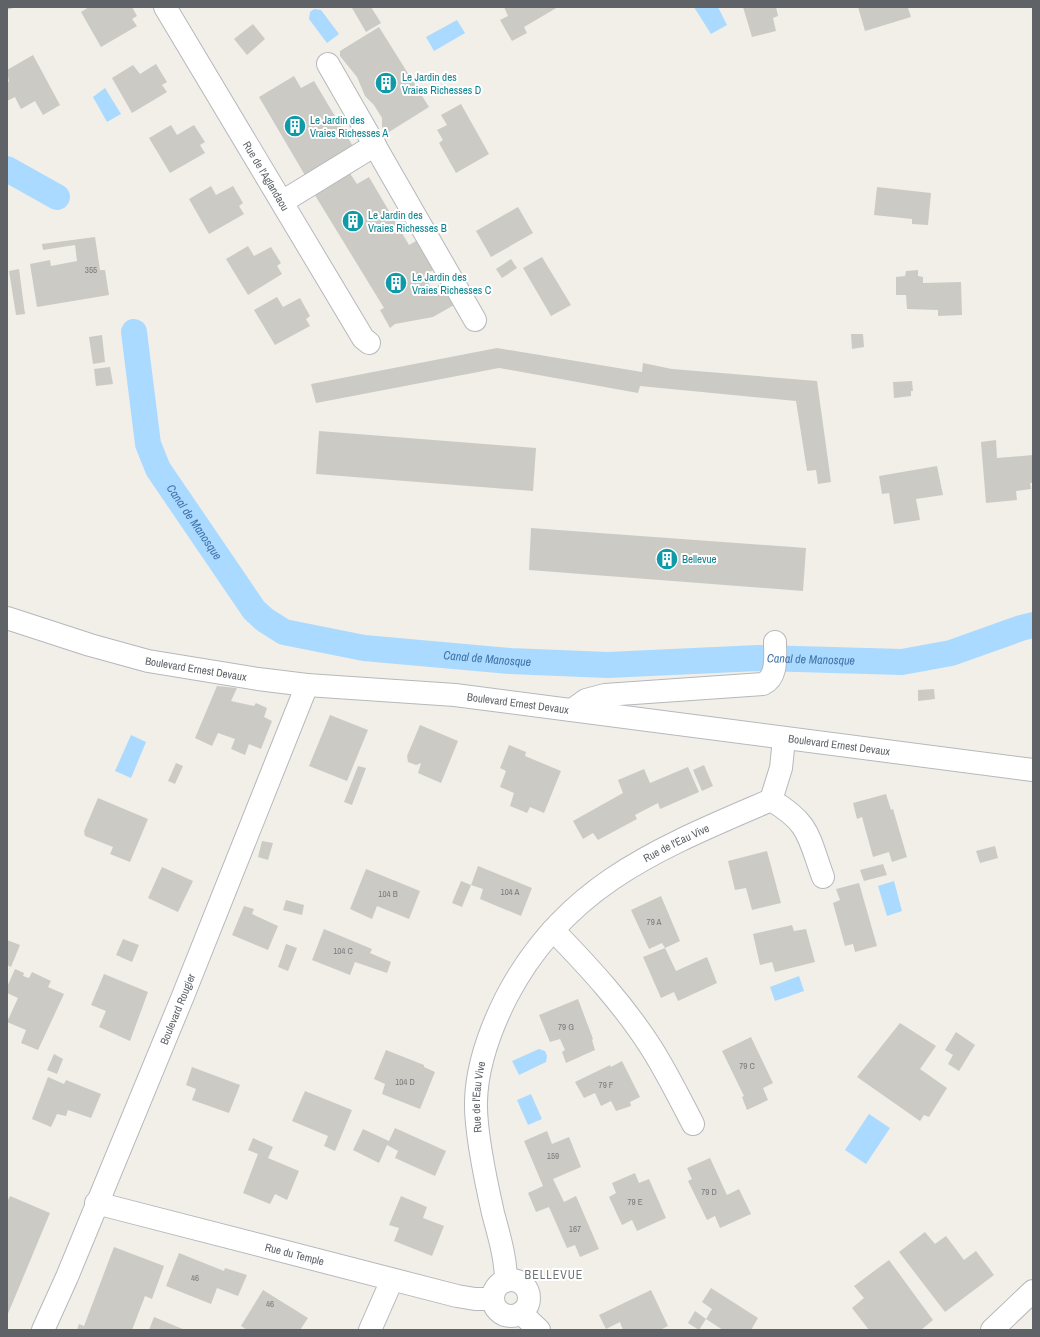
<svg xmlns="http://www.w3.org/2000/svg" width="1040" height="1337" viewBox="0 0 1040 1337" font-family="'Archivo Narrow',sans-serif">
<style>
.water{fill:#aadaff}
.lines{fill:none;stroke-linecap:round;stroke-linejoin:round}
.canal{stroke:#aadaff;stroke-width:26}
.building{fill:#cccac5}
.minor-casing{stroke:#b5b8bc;stroke-width:24}
.minor{stroke:#fff;stroke-width:22}
.labels{text-anchor:middle;dominant-baseline:central;stroke-width:4;stroke-linejoin:round;paint-order:stroke}
.number-label{font-size:9px;fill:#7a7d7f}
.culture-label{font-size:11px;fill:#0d838f;stroke:#fff;text-anchor:start}
.street-label{font-size:11px;fill:#5f6368;stroke:#fff}
.water-label{font-size:12px;font-style:italic;fill:#4174aa;stroke:#fff}
.neighbourhood-label{font-size:12px;letter-spacing:1px;fill:#70757a;stroke:#fff}
</style>
<rect width="100%" height="100%" fill="#f1efe8"/>
<g class="water">
<polygon points="694,7 718,7 727,25 711,34"/>
<polygon points="314,9 321,10 339,34 327,43 309,19 310,12"/>
<polygon points="457,20 465,33 434,51 426,37"/>
<polygon points="105,88 121,114 107,122 93,97"/>
<polygon points="131,735 146,742 131,778 115,771"/>
<polygon points="894,881 902,911 887,916 878,886"/>
<polygon points="799,976 804,991 775,1001 770,987"/>
<polygon points="539,1049 545,1051 547,1056 546,1062 519,1075 512,1061"/>
<polygon points="531,1094 542,1119 528,1125 517,1100"/>
<polygon points="869,1114 890,1128 866,1164 845,1150"/>
</g>
<g class="lines">
<g class="canal">
<polyline points="7,169 57,197"/>
<path id="s1" d="M 134,332 L 148,444 L 158,469 L 254,610 L 265,620 L 284,632 L 364,648 L 510,661 L 608,665 L 758,658 L 902,662 L 951,653 L 1021,628 L 1033,625"/>
</g>
</g>
<g class="building">
<polygon points="7,7 16,7 7,10"/>
<polygon points="89,7 132,7 137,16 132,19 137,26 101,47 81,12"/>
<polygon points="354,7 371,7 381,23 366,32 352,8"/>
<polygon points="504,7 558,7 524,27 527,33 512,41 500,20 508,16"/>
<polygon points="743,7 776,7 778,16 773,18 776,31 752,37"/>
<polygon points="858,7 912,7 908,8 911,17 865,31"/>
<polygon points="253,24 265,39 247,55 234,39"/>
<polygon points="379,27 429,107 389,132 383,129 382,126 382,118 374,105 365,96 357,77 340,56 340,51"/>
<polygon points="33,55 60,105 43,115 35,101 21,109 15,97 7,101 7,82 9,82 7,70"/>
<polygon points="156,64 167,82 162,85 167,92 132,113 112,78 133,65 140,74"/>
<polygon points="294,76 301,88 314,81 354,148 306,177 259,97"/>
<polygon points="461,104 489,154 456,173 439,143 443,140 437,130 447,125 441,115"/>
<polygon points="171,125 177,135 194,125 205,142 200,145 205,153 170,173 149,138"/>
<polygon points="349,172 357,184 369,177 409,245 416,241 433,270 424,275 432,289 441,284 454,305 433,317 395,324 390,328 380,310 384,308 313,192"/>
<polygon points="211,186 216,195 233,186 243,203 239,206 244,214 209,234 189,199"/>
<polygon points="877,187 931,193 928,225 912,224 912,219 874,215"/>
<polygon points="518,207 533,233 491,257 476,231"/>
<polygon points="95,237 100,270 105,270 109,295 37,307 30,264 50,260 51,266 77,261 75,245 43,250 42,244"/>
<polygon points="248,246 254,256 271,247 281,263 277,266 282,274 248,295 226,259"/>
<polygon points="542,257 571,305 551,316 523,268"/>
<polygon points="511,259 517,268 502,278 496,269"/>
<polygon points="19,269 25,314 16,315 9,271"/>
<polygon points="918,270 918,276 923,277 923,283 961,282 962,315 938,316 938,310 907,309 906,295 896,295 896,277 905,276 906,271"/>
<polygon points="277,297 283,307 300,298 310,316 306,319 310,326 275,345 254,310"/>
<polygon points="851,334 863,334 864,347 852,349"/>
<polygon points="102,335 105,362 93,364 89,337"/>
<polygon points="497,348 642,372 643,363 672,369 817,381 831,482 818,484 816,470 807,471 796,401 640,386 638,393 499,368 316,403 311,384"/>
<polygon points="110,367 113,384 96,386 94,369"/>
<polygon points="912,381 913,391 911,391 911,396 894,398 893,382"/>
<polygon points="319,431 536,448 533,491 316,474"/>
<polygon points="996,440 997,458 1033,455 1033,483 1030,483 1031,489 1016,491 1017,500 986,503 981,442"/>
<polygon points="937,466 943,495 916,499 920,520 894,524 889,493 882,494 879,476"/>
<polygon points="531,528 806,548 803,591 529,570"/>
<polygon points="217,686 237,688 231,701 254,706 256,703 267,708 264,717 272,721 261,749 249,744 245,755 231,749 235,739 218,733 212,746 195,738"/>
<polygon points="934,689 935,699 918,701 918,690"/>
<polygon points="330,715 368,730 347,781 309,766"/>
<polygon points="420,725 458,741 441,783 418,773 421,763 416,765 408,762 407,756"/>
<polygon points="509,745 526,752 525,756 561,771 544,813 530,807 527,813 510,806 514,793 500,787 506,771 500,768"/>
<polygon points="176,763 183,766 175,784 168,781"/>
<polygon points="704,765 713,786 702,791 693,770"/>
<polygon points="358,766 366,768 352,805 344,802"/>
<polygon points="688,767 699,792 660,809 658,803 635,815 637,819 598,840 593,833 583,839 573,821 623,793 618,780 644,769 650,783"/>
<polygon points="886,794 891,810 893,809 907,857 892,862 889,852 873,857 862,817 857,819 853,803"/>
<polygon points="98,798 148,819 130,862 110,854 113,847 85,836 84,831"/>
<polygon points="262,841 273,843 268,860 258,857"/>
<polygon points="995,846 998,858 980,863 976,851"/>
<polygon points="767,851 781,903 752,910 746,888 735,890 728,861"/>
<polygon points="883,864 887,875 864,881 860,870"/>
<polygon points="478,866 532,888 521,916 480,899 483,889 471,885"/>
<polygon points="162,867 193,881 178,912 148,898"/>
<polygon points="366,869 420,891 409,919 377,906 372,919 350,909"/>
<polygon points="461,881 471,885 462,907 452,903"/>
<polygon points="859,883 877,946 855,952 853,944 845,946 833,903 840,900 836,889"/>
<polygon points="661,896 680,941 665,948 662,943 649,949 631,910"/>
<polygon points="286,900 304,905 302,915 283,910"/>
<polygon points="244,906 254,909 252,914 278,926 268,950 232,935"/>
<polygon points="792,925 794,931 806,929 815,962 775,972 772,962 760,965 753,934"/>
<polygon points="324,929 372,949 370,953 391,962 387,973 355,962 350,975 312,960"/>
<polygon points="123,939 139,945 132,962 116,955"/>
<polygon points="7,940 20,945 11,967 7,965"/>
<polygon points="286,944 297,948 288,971 278,967"/>
<polygon points="665,948 676,971 707,957 717,983 678,1001 674,992 661,998 643,957"/>
<polygon points="15,969 24,973 23,976 29,978 32,972 51,981 48,987 64,994 38,1050 21,1043 26,1030 7,1022 18,998 7,993 7,987"/>
<polygon points="104,974 148,992 130,1041 99,1027 106,1011 91,1005"/>
<polygon points="578,999 593,1039 592,1040 595,1050 566,1063 562,1052 565,1050 560,1039 550,1042 539,1015"/>
<polygon points="900,1023 936,1046 920,1069 947,1088 929,1117 924,1115 920,1121 857,1077"/>
<polygon points="956,1032 975,1045 959,1071 948,1064 953,1055 945,1050"/>
<polygon points="751,1037 773,1083 763,1088 768,1100 747,1110 742,1097 744,1096 722,1051"/>
<polygon points="386,1050 424,1065 424,1067 435,1072 420,1109 382,1094 385,1084 374,1079"/>
<polygon points="54,1054 63,1059 57,1074 47,1070"/>
<polygon points="622,1061 640,1097 630,1102 631,1106 616,1111 611,1101 601,1106 595,1093 584,1098 575,1082 610,1065 611,1067"/>
<polygon points="192,1067 240,1085 229,1113 192,1100 196,1089 186,1085"/>
<polygon points="48,1077 64,1084 66,1080 101,1094 91,1118 68,1110 66,1116 57,1114 51,1127 32,1119"/>
<polygon points="305,1091 352,1110 335,1151 324,1146 328,1136 292,1121"/>
<polygon points="395,1128 446,1151 435,1176 395,1158 398,1151 387,1145 379,1163 353,1150 363,1129 389,1141"/>
<polygon points="547,1131 552,1144 569,1137 581,1167 553,1179 564,1202 576,1196 599,1249 580,1257 575,1245 567,1248 549,1207 536,1212 528,1193 543,1186 524,1141"/>
<polygon points="253,1138 273,1147 268,1158 299,1171 287,1200 275,1194 270,1204 243,1193 258,1154 248,1150"/>
<polygon points="710,1158 727,1195 739,1189 751,1214 720,1228 715,1216 707,1220 688,1181 692,1179 687,1168"/>
<polygon points="635,1173 639,1183 649,1179 666,1218 637,1231 632,1220 622,1225 609,1197 616,1193 612,1183"/>
<polygon points="10,1196 50,1213 7,1316 7,1202"/>
<polygon points="401,1196 427,1207 423,1218 444,1226 432,1256 394,1241 399,1228 389,1225"/>
<polygon points="925,1232 935,1244 946,1236 964,1260 976,1251 994,1275 945,1312 899,1252"/>
<polygon points="114,1247 164,1266 152,1299 145,1296 132,1330 77,1330 79,1324 84,1326"/>
<polygon points="179,1253 224,1271 225,1268 247,1275 238,1296 217,1288 211,1304 166,1286"/>
<polygon points="889,1260 933,1320 921,1330 869,1330 852,1308 864,1298 854,1286"/>
<polygon points="711,1288 758,1318 751,1330 723,1330 706,1319 712,1309 702,1302"/>
<polygon points="263,1290 308,1318 300,1330 247,1330 241,1326"/>
<polygon points="651,1290 668,1326 660,1330 623,1330 620,1322 606,1329 599,1315"/>
<polygon points="695,1311 706,1319 699,1330 688,1323"/>
<polygon points="154,1317 185,1330 149,1330"/>
</g>
<g class="lines">
<g class="minor-casing">
<g id="minor">
<path id="s2" d="M 165,7 L 363,338 L 369,343"/>
<polyline points="328,64 475,320"/>
<polyline points="282,202 375,145"/>
<path id="s3" d="M 7,618 L 90,645 L 148,661 L 258,679 L 307,685 L 455,695 L 1033,770"/>
<path d="M 572,710 L 586,700 L 605,695 L 763,684 C 778,677 775,657 775,642"/>
<path d="M 771,800 C 810,823 808,836 823,877"/>
<path d="M 553,930 C 589,967 624,1005 652,1049 C 667,1073 680,1099 693,1124"/>
<path id="s4" d="M 96,1203 L 457,1296 L 475,1299 L 493,1299"/>
<circle cx="511" cy="1298" r="18"/>
<path id="s5" d="M 506,1281 C 506,1258 499,1236 493,1213 C 486,1182 475,1132 476,1101 C 477,1065 490,1030 506,998 C 565,884 660,848 771,800 L 781,768 L 784,739"/>
<polyline points="521,1313 539,1330"/>
<path id="s6" d="M 43,1330 L 67,1277 L 183,996 L 307,685"/>
<polyline points="370,1330 392,1280"/>
<polyline points="992,1330 1033,1291"/>
</g>
</g>
<use href="#minor" class="minor"/>
</g>
<defs>
<g id="building-disc" transform="scale(1.15)"><circle r="9.5" fill="#0f9aa8" stroke="#fff"/><path d="M-4-6H4V6H1V3H-1V6H-4ZM-2.5-4.3h1.7v1.8h-1.7ZM.8-4.3h1.7v1.8H.8ZM-2.5-1h1.7V.8h-1.7ZM.8-1h1.7V.8H.8Z" fill="#fff"/></g>
</defs>
<g fill-rule="evenodd">
<use href="#building-disc" x="386" y="83"/>
<use href="#building-disc" x="295" y="126"/>
<use href="#building-disc" x="353" y="221"/>
<use href="#building-disc" x="396" y="283"/>
<use href="#building-disc" x="667" y="559"/>
</g>
<g class="labels">
<g class="number-label">
<text x="91" y="270">355</text>
<text x="510" y="892">104 A</text>
<text x="388" y="894">104 B</text>
<text x="654" y="922">79 A</text>
<text x="343" y="951">104 C</text>
<text x="566" y="1027">79 G</text>
<text x="747" y="1066">79 C</text>
<text x="405" y="1082">104 D</text>
<text x="606" y="1085">79 F</text>
<text x="553" y="1156">159</text>
<text x="709" y="1192">79 D</text>
<text x="635" y="1202">79 E</text>
<text x="575" y="1229">167</text>
<text x="195" y="1278">46</text>
<text x="270" y="1304">46</text>
</g>
<g class="culture-label">
<text x="402" y="77">Le Jardin des<tspan x="402" dy="13">Vraies Richesses D</tspan></text>
<text x="310" y="120">Le Jardin des<tspan x="310" dy="13">Vraies Richesses A</tspan></text>
<text x="368" y="215">Le Jardin des<tspan x="368" dy="13">Vraies Richesses B</tspan></text>
<text x="412" y="277">Le Jardin des<tspan x="412" dy="13">Vraies Richesses C</tspan></text>
<text x="682" y="559">Bellevue</text>
</g>
<g class="street-label">
<text stroke="none"><textPath href="#s2" startOffset="197">Rue de l'Aglandaou</textPath></text>
<text stroke="none"><textPath href="#s3" startOffset="196">Boulevard Ernest Devaux</textPath></text>
<text stroke="none"><textPath href="#s3" startOffset="520">Boulevard Ernest Devaux</textPath></text>
<text stroke="none"><textPath href="#s3" startOffset="844">Boulevard Ernest Devaux</textPath></text>
<text stroke="none"><textPath href="#s5" startOffset="526">Rue de l'Eau Vive</textPath></text>
<text stroke="none"><textPath href="#s6" startOffset="348">Boulevard Rougier</textPath></text>
<text stroke="none"><textPath href="#s5" startOffset="187">Rue de l'Eau Vive</textPath></text>
<text stroke="none"><textPath href="#s4" startOffset="205">Rue du Temple</textPath></text>
</g>
<g class="water-label">
<text stroke="none"><textPath href="#s1" startOffset="204">Canal de Manosque</textPath></text>
<text stroke="none"><textPath href="#s1" startOffset="553">Canal de Manosque</textPath></text>
<text stroke="none"><textPath href="#s1" startOffset="877">Canal de Manosque</textPath></text>
</g>
<g class="neighbourhood-label">
<text x="554" y="1275">BELLEVUE</text>
</g>
</g>
<rect width="1040" height="1337" fill="none" stroke="#5f6368" stroke-width="16"/>
</svg>
